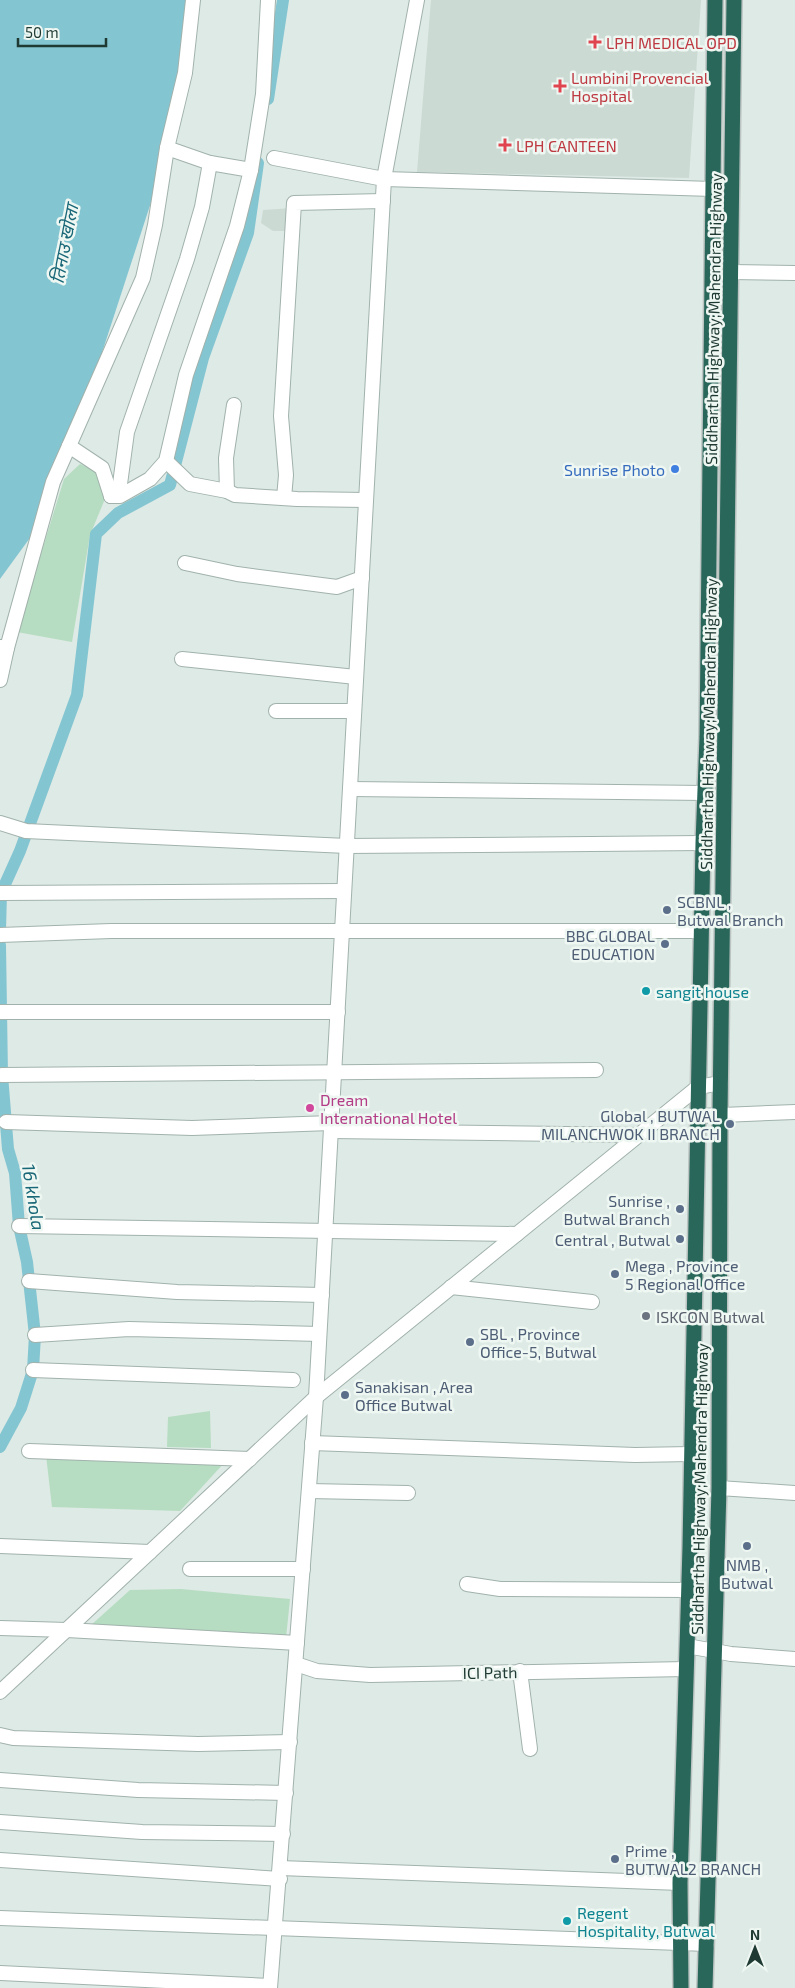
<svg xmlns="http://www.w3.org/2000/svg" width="795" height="1988" viewBox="0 0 795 1988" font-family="'Exo 2','Noto Sans Devanagari',sans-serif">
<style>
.built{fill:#ccdad4}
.green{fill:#b6ddc1}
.water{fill:#84c5d2}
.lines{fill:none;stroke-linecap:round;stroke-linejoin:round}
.canal{stroke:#84c5d2;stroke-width:12}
.minor-casing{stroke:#a1b2ac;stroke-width:16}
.highway-casing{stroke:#bcc4c2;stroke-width:18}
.minor{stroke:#fff;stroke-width:14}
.highway{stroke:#2a675b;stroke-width:15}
.health-dot{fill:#e0444e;stroke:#eff7f3;stroke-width:2}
.shop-dot{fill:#3f7fe0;stroke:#eff7f3;stroke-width:2}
.service-dot{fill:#5c6f8a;stroke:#eff7f3;stroke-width:2}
.culture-dot{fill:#0f9aa8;stroke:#eff7f3;stroke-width:2}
.hotel-dot{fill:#d1479c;stroke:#eff7f3;stroke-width:2}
.worship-dot{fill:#6b7280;stroke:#eff7f3;stroke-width:2}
.labels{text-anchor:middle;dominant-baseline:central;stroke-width:5;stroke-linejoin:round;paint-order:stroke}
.health-label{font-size:16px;fill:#be3a42;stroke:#eff7f3;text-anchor:start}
.street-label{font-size:16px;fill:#1f3a33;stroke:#eff7f3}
.shop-label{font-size:16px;fill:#366cbe;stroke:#eff7f3;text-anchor:end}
.service-label{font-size:16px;fill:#4e5e75;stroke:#eff7f3;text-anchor:start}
.culture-label{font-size:16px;fill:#0d838f;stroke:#eff7f3;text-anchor:start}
.hotel-label{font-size:16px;fill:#b23c85;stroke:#eff7f3;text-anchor:start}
.worship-label{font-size:16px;fill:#5b616d;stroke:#eff7f3;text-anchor:start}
.water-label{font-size:18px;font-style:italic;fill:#186777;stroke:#eff7f3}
</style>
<rect width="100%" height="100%" fill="#deeae5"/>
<g class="built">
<polygon points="431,0 701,0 689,178 417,172"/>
<polygon points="292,208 290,231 273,231 261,223 263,210"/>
</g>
<g class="green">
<polygon points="80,464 100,473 107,494 90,535 72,642 17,632 64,479"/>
<polygon points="210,1411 211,1448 167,1447 168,1417"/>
<polygon points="46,1455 225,1462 180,1511 52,1507"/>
<polygon points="181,1589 290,1599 286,1638 90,1626 130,1590"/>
</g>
<polygon class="water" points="0,0 200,0 186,95 51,509 0,579"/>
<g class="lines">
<g class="canal">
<polyline points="268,99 283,0"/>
<polyline points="0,930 1,893 20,851 77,695 96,534 118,513 170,485 203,358 248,233 258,163"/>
<polyline points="0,945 2,1075 8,1149 15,1173 19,1226 27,1262 35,1335 33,1370 21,1408 0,1447"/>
</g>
<g class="minor-casing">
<g id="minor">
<polyline points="167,148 210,163 251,170"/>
<polyline points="274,158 384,179 713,189"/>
<polyline points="731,272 795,273"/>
<polyline points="69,446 143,278 155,225 167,148 185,73 193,0"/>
<polyline points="166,461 190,484 227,491 235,495 297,499 366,500"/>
<polyline points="227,491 226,458 234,405"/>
<polyline points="111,496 120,496 150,479 166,461 186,375 237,226 251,170 263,94 268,0"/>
<polyline points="111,496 120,484 127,432 187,259 202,207 210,163"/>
<polyline points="284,498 286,475 281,416 294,203 383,201"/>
<polyline points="185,563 237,574 337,587 362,578"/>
<polyline points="0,647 7,648 53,482 69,446 102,468 111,496"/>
<polyline points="182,659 356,677"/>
<polyline points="0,680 7,648"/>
<polyline points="276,711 354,711"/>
<polyline points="350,789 705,793"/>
<polyline points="0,823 26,831 347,846 703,843"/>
<polyline points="1,893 344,891"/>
<polyline points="0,935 111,931 701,931"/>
<polyline points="1,1012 338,1012"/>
<polyline points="2,1075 596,1070"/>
<polyline points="698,1116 795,1112"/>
<polyline points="6,1122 192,1128 331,1123"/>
<polyline points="331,1131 638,1135"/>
<polyline points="19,1226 517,1234"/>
<polyline points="29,1281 177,1292 322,1295"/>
<polyline points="451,1287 592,1302"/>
<polyline points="35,1335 129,1329 319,1334"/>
<polyline points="33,1370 293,1380"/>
<polyline points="312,1443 635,1455 691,1454"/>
<polyline points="29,1451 250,1459"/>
<polyline points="719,1488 795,1493"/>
<polyline points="309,1491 408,1493"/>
<polyline points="0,1546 150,1552"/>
<polyline points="190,1569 303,1569"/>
<polyline points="467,1584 500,1589 688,1590"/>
<polyline points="0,1628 67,1630 297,1643"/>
<polyline points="687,1646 731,1654 795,1659"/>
<polyline points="296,1664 317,1671 370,1675 686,1669"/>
<polyline points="520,1671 530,1749"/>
<polyline points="0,1692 316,1397 698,1087 721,1083"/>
<polyline points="0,1735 13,1738 198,1744 290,1742"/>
<polyline points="0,1780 138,1790 286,1793"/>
<polyline points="0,1822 142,1832 283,1834"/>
<polyline points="0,1860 280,1879"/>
<polyline points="280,1868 680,1883"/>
<polyline points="0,1918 707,1944"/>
<polyline points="0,1973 270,1986"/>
<polyline points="270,1988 316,1397 384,179 417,0"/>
</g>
</g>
<g class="highway-casing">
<g id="highway">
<polyline points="681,1988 680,1883 690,1547 703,843 707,737 715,0"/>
<polyline points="705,1988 719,1488 720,1115 734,0"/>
</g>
</g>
<use href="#minor" class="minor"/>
<use href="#highway" class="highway"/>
</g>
<g class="health-dot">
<path d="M592.5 34.5h5v5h5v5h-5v5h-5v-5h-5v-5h5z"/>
<path d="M557.5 78.5h5v5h5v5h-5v5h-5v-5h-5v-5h5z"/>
<path d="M502.5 137.5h5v5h5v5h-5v5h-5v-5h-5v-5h5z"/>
</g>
<circle class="shop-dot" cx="675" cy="469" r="5"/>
<g class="service-dot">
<circle cx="667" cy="910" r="5"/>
<circle cx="665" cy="944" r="5"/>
<circle cx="730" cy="1124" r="5"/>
<circle cx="680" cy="1209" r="5"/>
<circle cx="680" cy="1239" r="5"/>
<circle cx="615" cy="1274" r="5"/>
<circle cx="470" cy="1342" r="5"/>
<circle cx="345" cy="1395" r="5"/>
<circle cx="747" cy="1546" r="5"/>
<circle cx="615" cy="1859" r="5"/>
</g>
<g class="culture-dot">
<circle cx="646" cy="991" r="5"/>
<circle cx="567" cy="1921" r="5"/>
</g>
<circle class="hotel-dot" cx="310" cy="1108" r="5"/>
<circle class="worship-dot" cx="646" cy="1316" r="5"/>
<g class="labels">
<g class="health-label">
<text x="606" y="42">LPH MEDICAL OPD</text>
<text x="571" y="77">Lumbini Provencial<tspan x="571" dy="18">Hospital</tspan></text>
<text x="516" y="145">LPH CANTEEN</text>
</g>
<g class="street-label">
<text transform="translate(713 319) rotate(-89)">Siddhartha Highway;Mahendra Highway</text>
<text transform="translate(708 724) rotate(-89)">Siddhartha Highway;Mahendra Highway</text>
<text transform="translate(699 1489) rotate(-89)">Siddhartha Highway;Mahendra Highway</text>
<text transform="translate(490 1672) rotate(-1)">ICI Path</text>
</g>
<g class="shop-label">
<text x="665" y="469">Sunrise Photo</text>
</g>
<g class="service-label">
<text x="677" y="901">SCBNL ,<tspan x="677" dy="18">Butwal Branch</tspan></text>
<text x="655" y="935" text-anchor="end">BBC GLOBAL<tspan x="655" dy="18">EDUCATION</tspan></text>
<text x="720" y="1115" text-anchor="end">Global , BUTWAL<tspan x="720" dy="18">MILANCHWOK II BRANCH</tspan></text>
<text x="670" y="1200" text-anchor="end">Sunrise ,<tspan x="670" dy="18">Butwal Branch</tspan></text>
<text x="670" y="1239" text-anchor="end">Central , Butwal</text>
<text x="625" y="1265">Mega , Province<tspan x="625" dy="18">5 Regional Office</tspan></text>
<text x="480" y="1333">SBL , Province<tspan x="480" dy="18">Office-5, Butwal</tspan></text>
<text x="355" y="1386">Sanakisan , Area<tspan x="355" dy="18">Office Butwal</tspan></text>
<text x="747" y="1564" text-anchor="middle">NMB ,<tspan x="747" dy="18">Butwal</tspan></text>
<text x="625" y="1850">Prime ,<tspan x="625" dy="18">BUTWAL2 BRANCH</tspan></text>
</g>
<g class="culture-label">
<text x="656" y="991">sangit house</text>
<text x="577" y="1912">Regent<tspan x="577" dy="18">Hospitality, Butwal</tspan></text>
</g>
<g class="hotel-label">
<text x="320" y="1099">Dream<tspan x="320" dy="18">International Hotel</tspan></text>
</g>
<g class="worship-label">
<text x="656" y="1316">ISKCON Butwal</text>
</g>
<g class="water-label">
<text transform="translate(64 244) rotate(-79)">तिनाउ खोला</text>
<text transform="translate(34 1197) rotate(81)">16 khola</text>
</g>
</g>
<g transform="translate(755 1948)" stroke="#eff7f3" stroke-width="4" paint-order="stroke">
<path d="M0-4L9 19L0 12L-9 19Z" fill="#1f3a33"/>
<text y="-8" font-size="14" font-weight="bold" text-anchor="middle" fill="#1f3a33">N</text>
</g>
<path d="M18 38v8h88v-8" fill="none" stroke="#1f3a33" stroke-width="2.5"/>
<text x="25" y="38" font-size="15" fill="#1f3a33" stroke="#eff7f3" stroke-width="4" paint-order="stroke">50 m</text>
</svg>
